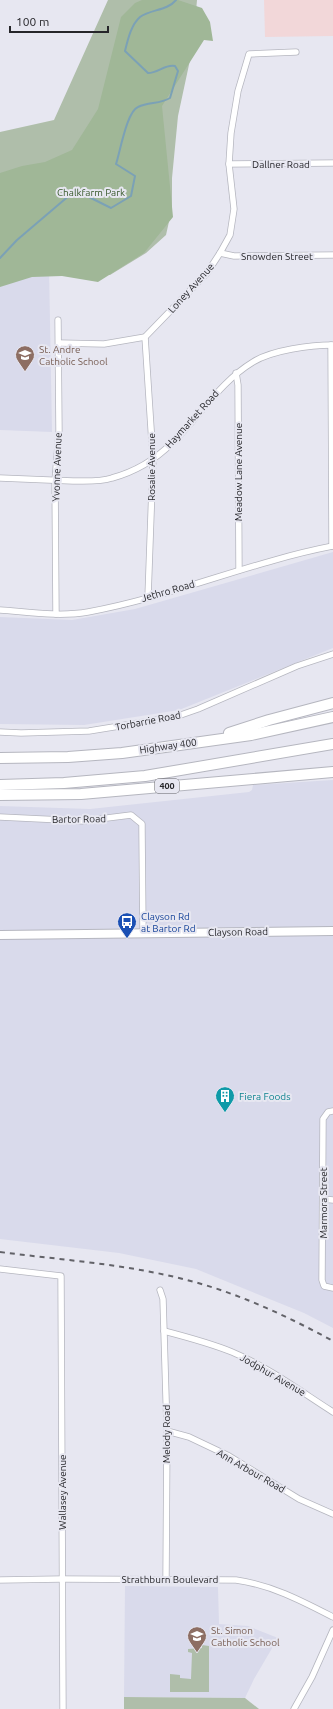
<svg xmlns="http://www.w3.org/2000/svg" width="333" height="1709" viewBox="0 0 333 1709" font-family="Ubuntu,sans-serif">
<style>
.commercial{fill:#f2d7d9}
.built{fill:#d9daeb}
.green{fill:#afbeaa}
.forest{fill:#a0b797}
.lines{fill:none;stroke-linecap:round;stroke-linejoin:round}
.stream{stroke:#7ba1b6;stroke-width:2}
.street-casing{stroke:#b5b6bf;stroke-width:7}
.secondary-casing{stroke:#b5b6bf;stroke-width:10}
.highway-casing{stroke:#b5b6bf;stroke-width:12}
.street{stroke:#fff;stroke-width:5.5}
.secondary{stroke:#fff;stroke-width:8}
.highway{stroke:#fff;stroke-width:10}
.rail{stroke:#626268;stroke-width:2;stroke-dasharray:5 5;stroke-linecap:butt}
.labels{text-anchor:middle;dominant-baseline:central;stroke-width:4;stroke-linejoin:round;paint-order:stroke}
.shield{fill:#e7e7f1;stroke:#606066;stroke-width:1}
.shield-label{font-size:9px;font-weight:bold;fill:#26262a}
.street-label{font-size:10px;fill:#26262a;stroke:#e7e7f1}
.park-label{font-size:10px;fill:#365729;stroke:#e7e7f1}
.education-label{font-size:10px;fill:#785e54;stroke:#e7e7f1;text-anchor:start}
.transit-label{font-size:10px;fill:#164399;stroke:#e7e7f1;text-anchor:start}
.culture-label{font-size:10px;fill:#0d838f;stroke:#e7e7f1;text-anchor:start}
</style>
<rect width="100%" height="100%" fill="#e7e7f1"/>
<polygon class="commercial" points="264,0 333,0 333,36 265,37"/>
<g class="built">
<polygon points="49,267 52,432 0,430 0,280"/>
<polygon points="333,552 333,648 179,710 84,725 0,724 0,617 72,620 135,609"/>
<polygon points="333,780 333,1328 304,1313 196,1269 119,1253 0,1239 0,806 90,809 249,792 252,790 253,785"/>
<polygon points="125,1586 218,1587 219,1624 248,1626 278,1638 254,1679 245,1698 124,1697"/>
</g>
<g class="green">
<polygon points="108,0 197,0 193,46 178,116 172,178 172,208 166,235 146,253 110,275 49,267 0,280 0,132 54,120"/>
<polygon points="202,1645 209,1646 209,1692 170,1692 170,1674 180,1675 180,1678 191,1679 192,1653 188,1652 188,1649 202,1648"/>
<polygon points="124,1697 245,1698 259,1709 124,1709"/>
</g>
<polygon class="forest" points="142,0 178,0 202,8 210,22 213,41 204,40 162,106 173,217 144,253 98,282 62,276 32,277 0,287 0,173 22,166 45,162 72,150 98,109 121,17 135,3"/>
<g class="lines">
<path class="stream" d="M 0,258 L 17,240 L 71,194 L 87,196 L 111,208 L 131,196 L 135,176 L 116,164 C 120,152 127,111 138,107 C 149,102 160,104 170,98 L 178,71 L 175,66 C 165,64 158,73 148,73 L 125,51 C 128,39 131,25 140,17 C 151,9 167,11 176,0"/>
<g class="street-casing">
<g id="street">
<polyline points="229,164 333,163"/>
<polyline points="220,253 234,256 333,255"/>
<polyline points="145,337 153,459 148,597"/>
<polyline points="59,343 104,344 145,337 207,273 220,253 230,235 234,209 229,164 231,133 238,91 249,54 296,52"/>
<polyline points="331,345 332,546"/>
<polyline points="236,373 238,385 239,570"/>
<path d="M 0,478 C 24,479 49,480 73,481 C 86,481 100,482 112,478 C 134,472 156,459 172,443 C 200,416 220,382 253,362 C 272,350 311,345 333,345"/>
<path d="M 0,610 C 28,612 59,617 88,612 C 171,597 250,562 333,546"/>
<polyline points="56,614 55,481 59,431 58,320"/>
<polyline points="0,732 21,733 89,731 175,717 198,709 297,666 333,654"/>
<polyline points="0,817 83,821 131,815 142,824 142,831 143,933"/>
<polyline points="333,1111 328,1112 323,1119 322,1280 324,1286 333,1288"/>
<polyline points="323,1199 333,1200"/>
<polyline points="0,1269 61,1276 63,1709"/>
<polyline points="160,1290 163,1299 167,1431 166,1579"/>
<path d="M 164,1331 C 187,1337 210,1343 232,1352 C 268,1367 300,1391 333,1412"/>
<polyline points="167,1431 189,1437 229,1456 299,1499 333,1514"/>
<path d="M 0,1580 L 62,1579 L 236,1580 C 272,1585 302,1601 333,1617"/>
<polyline points="294,1709 312,1677 333,1630"/>
</g>
</g>
<g class="secondary-casing">
<polyline id="secondary" points="0,935 333,931"/>
</g>
<g class="highway-casing">
<g id="highway">
<polyline points="229,733 269,720 333,703"/>
<polyline points="0,758 68,757 122,753 251,735 333,717"/>
<polyline points="0,785 64,783 145,776 333,744"/>
<polyline points="0,795 81,794 333,772"/>
</g>
</g>
<use href="#street" class="street"/>
<use href="#secondary" class="secondary"/>
<use href="#highway" class="highway"/>
<path class="rail" d="M 0,1252 C 62,1260 126,1264 187,1280 C 238,1293 287,1316 333,1341"/>
</g>
<defs>
<g id="school-pin" transform="scale(1)"><path d="M0 17L-7.5 6A9.5 9.5 0 1 1 7.5 6Z" fill="#8d6e63" stroke="#e7e7f1"/><path d="M0-5L7-2L0 1L-7-2ZM-4 1L0 2.5L4 1V4Q0 6-4 4Z" fill="#fff"/></g>
<g id="bus-pin" transform="scale(1)"><path d="M0 17L-7.5 6A9.5 9.5 0 1 1 7.5 6Z" fill="#1a4fb4" stroke="#e7e7f1"/><path d="M-5-6H5V4H4V6H2V4H-2V6H-4V4H-5ZM-3.5-4V0h7V-4ZM-3.5 1.2v1.5H-2V1.2ZM2 1.2v1.5H3.5V1.2Z" fill="#fff"/></g>
<g id="building-pin" transform="scale(1)"><path d="M0 17L-7.5 6A9.5 9.5 0 1 1 7.5 6Z" fill="#0f9aa8" stroke="#e7e7f1"/><path d="M-4-6H4V6H1V3H-1V6H-4ZM-2.5-4.3h1.7v1.8h-1.7ZM.8-4.3h1.7v1.8H.8ZM-2.5-1h1.7V.8h-1.7ZM.8-1h1.7V.8H.8Z" fill="#fff"/></g>
</defs>
<g fill-rule="evenodd">
<use href="#school-pin" x="25" y="355"/>
<use href="#bus-pin" x="127" y="922"/>
<use href="#building-pin" x="225" y="1096"/>
<use href="#school-pin" x="197" y="1636"/>
</g>
<g class="labels">
<rect class="shield" x="155" y="779" width="24" height="14" rx="3"/>
<g class="shield-label">
<text x="167" y="786">400</text>
</g>
<g class="street-label">
<text x="281" y="164">Dallner Road</text>
<text x="277" y="256">Snowden Street</text>
<text transform="translate(191 288) rotate(-48)">Loney Avenue</text>
<text transform="translate(192 419) rotate(-48)">Haymarket Road</text>
<text transform="translate(57 467) rotate(-88)">Yvonne Avenue</text>
<text transform="translate(151 467) rotate(-90)">Rosalie Avenue</text>
<text transform="translate(238 472) rotate(-90)">Meadow Lane Avenue</text>
<text transform="translate(168 591) rotate(-16)">Jethro Road</text>
<text transform="translate(148 721) rotate(-11)">Torbarrie Road</text>
<text transform="translate(168 746) rotate(-8)">Highway 400</text>
<text transform="translate(79 819) rotate(-1)">Bartor Road</text>
<text transform="translate(238 932) rotate(-1)">Clayson Road</text>
<text transform="translate(323 1203) rotate(-90)">Marmora Street</text>
<text transform="translate(273 1375) rotate(30)">Jodphur Avenue</text>
<text transform="translate(166 1434) rotate(-90)">Melody Road</text>
<text transform="translate(251 1471) rotate(30)">Ann Arbour Road</text>
<text transform="translate(62 1492) rotate(-90)">Wallasey Avenue</text>
<text x="170" y="1579">Strathburn Boulevard</text>
</g>
<g class="park-label">
<text x="91" y="192">Chalkfarm Park</text>
</g>
<g class="education-label">
<text x="39" y="349">St. Andre<tspan x="39" dy="12">Catholic School</tspan></text>
<text x="211" y="1630">St. Simon<tspan x="211" dy="12">Catholic School</tspan></text>
</g>
<g class="transit-label">
<text x="141" y="916">Clayson Rd<tspan x="141" dy="12">at Bartor Rd</tspan></text>
</g>
<g class="culture-label">
<text x="239" y="1096">Fiera Foods</text>
</g>
</g>
<path d="M10 26v6h98v-6" fill="none" stroke="#26262a" stroke-width="2"/>
<text x="16" y="26" font-size="12" fill="#26262a" stroke="#e7e7f1" stroke-width="3" paint-order="stroke">100 m</text>
</svg>
